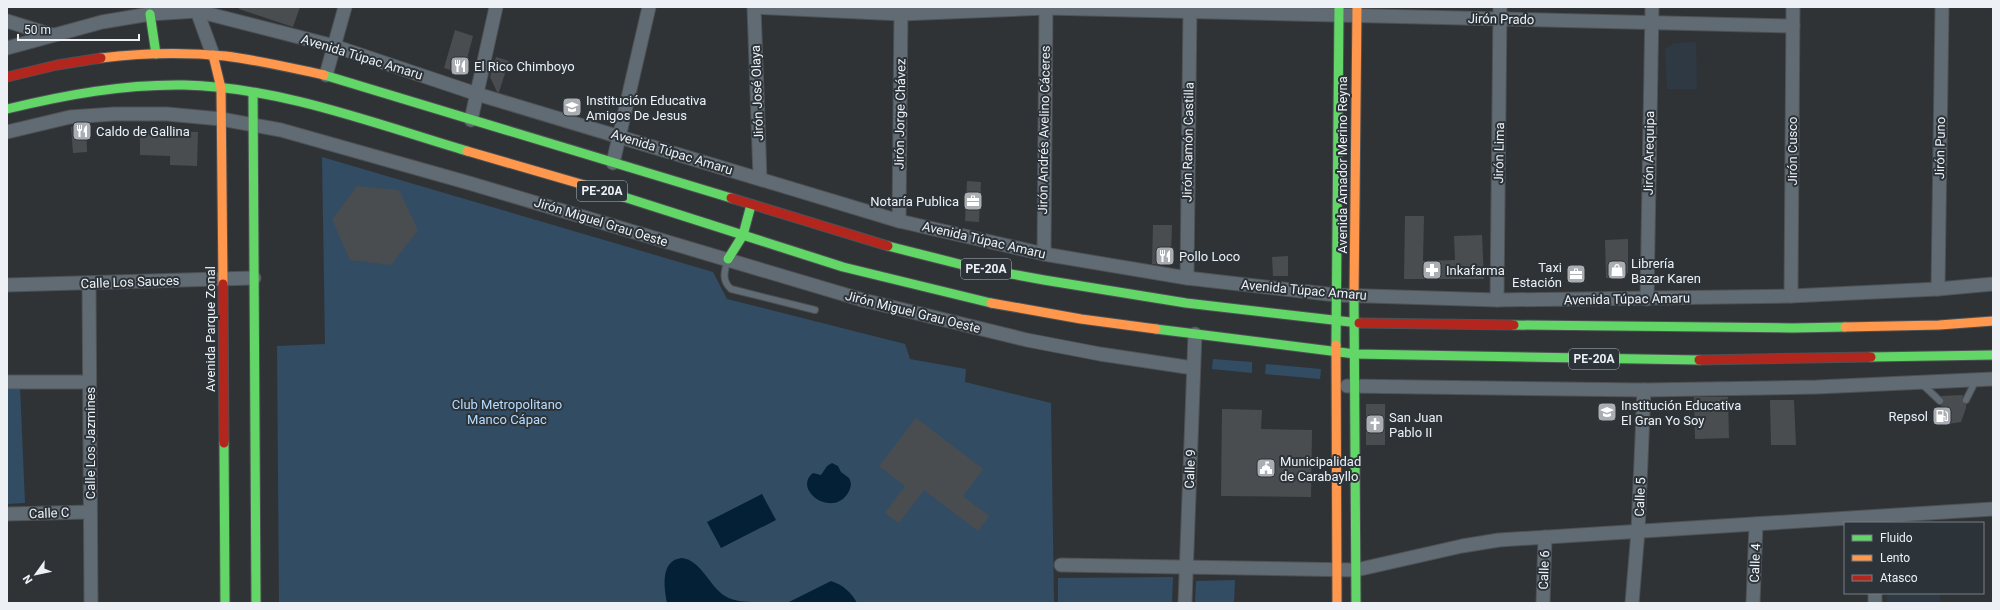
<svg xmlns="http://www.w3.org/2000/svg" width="2000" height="610" viewBox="0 0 2000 610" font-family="Roboto,sans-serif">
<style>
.built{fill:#2f3943}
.green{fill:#324c64}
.water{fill:#042037}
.building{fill:#4a4d4f}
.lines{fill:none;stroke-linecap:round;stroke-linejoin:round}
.lane-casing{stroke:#4e5154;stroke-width:8}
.street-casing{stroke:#4e5154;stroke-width:15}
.fast-casing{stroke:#4e5154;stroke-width:11}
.slow-casing{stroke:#4e5154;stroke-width:11}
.jam-casing{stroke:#4e5154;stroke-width:11}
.lane{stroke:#616b74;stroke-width:6}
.street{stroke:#616b74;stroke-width:13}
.fast{stroke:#63d668;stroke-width:9}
.slow{stroke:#ff974d;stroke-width:9}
.jam{stroke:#b3261e;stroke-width:9}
.labels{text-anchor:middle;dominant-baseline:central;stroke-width:4;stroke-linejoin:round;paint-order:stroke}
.shield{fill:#2c3339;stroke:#b3b8bd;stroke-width:1}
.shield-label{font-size:12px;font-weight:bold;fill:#edf1f6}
.street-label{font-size:13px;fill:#edf1f6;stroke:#2c3339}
.poi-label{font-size:13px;fill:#edf1f6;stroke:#2c3339;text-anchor:start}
.park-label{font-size:13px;fill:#b7dcff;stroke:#2c3339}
</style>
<rect width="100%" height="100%" fill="#2f3336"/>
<g class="built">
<polygon points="1696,42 1697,89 1667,89 1665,49 1674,43"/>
<rect x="1887" y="593" width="53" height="10"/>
</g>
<g class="green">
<polygon points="322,157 713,272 727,299 905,344 910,359 966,369 965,382 1051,403 1054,603 279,603 277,346 325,344"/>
<polygon points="1213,359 1252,362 1252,373 1212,369"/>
<polygon points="1266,364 1321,369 1320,379 1265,374"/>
<polygon points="7,386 20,386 25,503 7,504"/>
<polygon points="1173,577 1172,603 1058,603 1058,578"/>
<polygon points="1235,580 1234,603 1195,603 1196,581"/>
</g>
<g class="water">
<path d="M 832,463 L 838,466 L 841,472 L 849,478 C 852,483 851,488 848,493 C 832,519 792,489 813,473 L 821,475 L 827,466 Z"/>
<polygon points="762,494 776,520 721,548 707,522"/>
<path d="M 682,558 C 701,560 709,586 725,596 C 736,603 749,601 761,603 L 667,603 C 664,587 660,560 682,558 Z"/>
<path d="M 831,581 C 843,585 851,592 857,603 L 789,602 Z"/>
</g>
<g class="building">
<polygon points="239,7 300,7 293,27 239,9"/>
<polygon points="455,30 473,36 463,74 444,68"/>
<polygon points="496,57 509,61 499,92 497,92 490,77"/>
<polygon points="86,126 87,152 73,153 71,127"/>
<polygon points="140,130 198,132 197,166 170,165 170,156 140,155"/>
<polygon points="967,181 981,182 979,222 965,221"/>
<polygon points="357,186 399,190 418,230 391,265 350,260 332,220"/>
<polygon points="1405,216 1424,216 1423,261 1455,260 1454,236 1482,235 1484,279 1404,279"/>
<polygon points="1153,225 1172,225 1171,256 1164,265 1152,264"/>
<polygon points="1628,239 1628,273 1621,277 1606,278 1605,240"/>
<polygon points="1288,256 1288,276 1273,276 1272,257"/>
<polygon points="1963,395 1962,401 1966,404 1966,408 1961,422 1948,424 1942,412 1941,405 1944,400 1941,396"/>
<polygon points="1694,397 1728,397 1729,438 1695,439"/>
<polygon points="1770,400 1794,400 1796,445 1771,445"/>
<rect x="1366" y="404" width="19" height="41"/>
<polygon points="1222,409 1262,410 1261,429 1312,430 1311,497 1221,496"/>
<polygon points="916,418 983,469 963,496 989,516 978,531 924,490 899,523 885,513 905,486 879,466"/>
</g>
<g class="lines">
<g class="lane-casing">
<g id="lane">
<path d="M 727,262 C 724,273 722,281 731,289 L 815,310"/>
<polyline points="1922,384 1940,401"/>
<polyline points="1966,400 1976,380"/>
</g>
</g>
<g class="street-casing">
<g id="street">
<polyline points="197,7 197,11 213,55"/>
<polyline points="754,7 901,14 1046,8 1793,26"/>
<polyline points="754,7 760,178"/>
<polyline points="7,21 52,35"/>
<polyline points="7,48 102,22 150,14 197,11 334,46 477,94 899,221 1044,254 1187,278 1336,295 1497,300 1791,296 1938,289 1993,284"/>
<polyline points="326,75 345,7"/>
<polyline points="471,120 496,7"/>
<polyline points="7,132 70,117 114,114 167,114 221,119 281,130 469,183 863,300 1027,340 1100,354 1193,368"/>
<polyline points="613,163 649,7"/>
<polyline points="899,221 901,7"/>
<polyline points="1044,254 1046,7"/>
<polyline points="1187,278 1190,7"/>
<polyline points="89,283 91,603"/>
<polyline points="7,285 254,278"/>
<polyline points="1938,289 1942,7"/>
<polyline points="1791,296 1793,7"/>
<polyline points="1647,299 1652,7"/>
<polyline points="1497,300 1500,7"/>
<polyline points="7,382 89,382"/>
<polyline points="1347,386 1644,390 1817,387 1993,379"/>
<polyline points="7,514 90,512"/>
<polyline points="1061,565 1356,570 1462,546 1499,540 1993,509"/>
<polyline points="1185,603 1195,334"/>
<polyline points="1543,603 1545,537"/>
<polyline points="1632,603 1638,531 1644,390"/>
<polyline points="1753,603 1756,524"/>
<polyline points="1875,603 1875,593"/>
</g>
</g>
<g class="fast-casing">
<g id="fast">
<polyline points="150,14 156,54"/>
<polyline points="324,75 731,198"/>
<polyline points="253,93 256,603"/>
<path d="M 7,109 C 65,95 124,84 184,85 C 279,87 376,124 467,151"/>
<polyline points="605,191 843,267 991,303"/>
<polyline points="888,246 967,266 1044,280 1186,303 1359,323"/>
<polyline points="728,259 743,235 751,205"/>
<polyline points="1354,297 1356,603"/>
<polyline points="1514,325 1792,328 1845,327"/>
<polyline points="1156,329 1355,354 1699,360"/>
<polyline points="1336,345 1339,7"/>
<polyline points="1871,357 1993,355"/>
<polyline points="224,443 225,603"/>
</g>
</g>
<g class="slow-casing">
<g id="slow">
<polyline points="213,55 221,88 223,284"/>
<path d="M 101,58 C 142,53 184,52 225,56 C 258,60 291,68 324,75"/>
<polyline points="467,151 605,191"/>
<polyline points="1354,297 1357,7"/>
<polyline points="991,303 1081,319 1156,329"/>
<polyline points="1845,327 1939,325 1993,321"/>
<polyline points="1336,345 1337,603"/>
</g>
</g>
<g class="jam-casing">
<g id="jam">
<polyline points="7,77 57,65 101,58"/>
<polyline points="731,198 888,246"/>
<polyline points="223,284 224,443"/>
<polyline points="1359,323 1514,325"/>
<polyline points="1699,360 1871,357"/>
</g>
</g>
<use href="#lane" class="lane"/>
<use href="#street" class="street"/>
<use href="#fast" class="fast"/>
<use href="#slow" class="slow"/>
<use href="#jam" class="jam"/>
</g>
<defs>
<g id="restaurant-square" transform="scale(1)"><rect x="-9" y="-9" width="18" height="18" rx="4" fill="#aaaeb3" stroke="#2c3339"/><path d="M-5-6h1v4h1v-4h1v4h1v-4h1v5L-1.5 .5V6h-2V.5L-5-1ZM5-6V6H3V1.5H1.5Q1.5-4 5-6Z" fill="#fff"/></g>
<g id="school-square" transform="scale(1)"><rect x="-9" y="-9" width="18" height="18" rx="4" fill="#aaaeb3" stroke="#2c3339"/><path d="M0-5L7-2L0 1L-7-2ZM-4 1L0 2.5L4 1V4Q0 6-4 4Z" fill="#fff"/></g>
<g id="office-square" transform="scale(1)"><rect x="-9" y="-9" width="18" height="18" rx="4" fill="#aaaeb3" stroke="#2c3339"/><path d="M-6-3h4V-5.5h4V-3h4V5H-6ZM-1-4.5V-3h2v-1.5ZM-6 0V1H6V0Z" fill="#fff"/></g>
<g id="pharmacy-square" transform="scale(1)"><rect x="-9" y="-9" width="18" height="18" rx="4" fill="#aaaeb3" stroke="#2c3339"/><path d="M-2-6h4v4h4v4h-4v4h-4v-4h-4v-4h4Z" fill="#fff"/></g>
<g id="shop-square" transform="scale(1)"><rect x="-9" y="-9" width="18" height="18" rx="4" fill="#aaaeb3" stroke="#2c3339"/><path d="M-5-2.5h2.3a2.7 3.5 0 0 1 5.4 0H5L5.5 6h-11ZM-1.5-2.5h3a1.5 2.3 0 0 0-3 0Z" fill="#fff"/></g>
<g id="fuel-square" transform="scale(1)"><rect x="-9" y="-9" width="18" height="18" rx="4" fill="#aaaeb3" stroke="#2c3339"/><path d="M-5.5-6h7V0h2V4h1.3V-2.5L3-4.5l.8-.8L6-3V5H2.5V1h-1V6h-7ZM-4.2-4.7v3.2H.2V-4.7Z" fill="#fff"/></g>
<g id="church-square" transform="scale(1)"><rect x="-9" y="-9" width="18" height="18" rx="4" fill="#aaaeb3" stroke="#2c3339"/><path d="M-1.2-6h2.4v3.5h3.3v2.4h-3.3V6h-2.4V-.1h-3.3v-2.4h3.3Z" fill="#fff"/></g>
<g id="civic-square" transform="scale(1)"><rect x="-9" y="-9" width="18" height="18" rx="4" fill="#aaaeb3" stroke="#2c3339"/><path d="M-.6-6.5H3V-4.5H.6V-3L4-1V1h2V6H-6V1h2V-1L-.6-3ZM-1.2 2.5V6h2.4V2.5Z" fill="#fff"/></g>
</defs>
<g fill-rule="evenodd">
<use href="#restaurant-square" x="460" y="66"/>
<use href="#school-square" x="572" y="107"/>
<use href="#restaurant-square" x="82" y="131"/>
<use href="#office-square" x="973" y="201"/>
<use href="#restaurant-square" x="1165" y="256"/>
<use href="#pharmacy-square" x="1432" y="270"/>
<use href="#shop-square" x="1617" y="270"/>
<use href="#office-square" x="1576" y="274"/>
<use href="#school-square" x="1607" y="412"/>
<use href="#fuel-square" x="1942" y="416"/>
<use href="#church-square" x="1375" y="424"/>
<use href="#civic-square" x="1266" y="468"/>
</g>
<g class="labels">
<g class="shield">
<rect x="577" y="181" width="50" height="20" rx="3"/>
<rect x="961" y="259" width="50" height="20" rx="3"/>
<rect x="1569" y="349" width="50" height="20" rx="3"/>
</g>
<g class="shield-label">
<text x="602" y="191">PE-20A</text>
<text x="986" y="269">PE-20A</text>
<text x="1594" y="359">PE-20A</text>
</g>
<g class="street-label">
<text transform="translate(1501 19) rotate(1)">Jirón Prado</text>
<text transform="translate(362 57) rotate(17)">Avenida Túpac Amaru</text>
<text transform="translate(757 93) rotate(-92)">Jirón José Olaya</text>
<text transform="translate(900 114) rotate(-89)">Jirón Jorge Chávez</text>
<text transform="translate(1044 130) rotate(-89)">Jirón Andrés Avelino Cáceres</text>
<text transform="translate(1188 142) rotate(-89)">Jirón Ramón Castilla</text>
<text transform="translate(1940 148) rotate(-89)">Jirón Puno</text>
<text transform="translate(1792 151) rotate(-90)">Jirón Cusco</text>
<text transform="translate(672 152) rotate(17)">Avenida Túpac Amaru</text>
<text transform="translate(1499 153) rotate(-89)">Jirón Lima</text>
<text transform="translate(1649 153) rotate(-89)">Jirón Arequipa</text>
<text transform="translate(1342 165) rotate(-90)">Avenida Amador Merino Reyna</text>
<text transform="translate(601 222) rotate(17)">Jirón Miguel Grau Oeste</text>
<text transform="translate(984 240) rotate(13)">Avenida Túpac Amaru</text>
<text transform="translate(130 282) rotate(-2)">Calle Los Sauces</text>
<text transform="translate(1304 290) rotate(5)">Avenida Túpac Amaru</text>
<text transform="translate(1627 299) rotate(-1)">Avenida Túpac Amaru</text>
<text transform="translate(913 312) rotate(14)">Jirón Miguel Grau Oeste</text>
<text transform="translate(210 329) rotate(-90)">Avenida Parque Zonal</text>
<text transform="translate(90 443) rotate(-90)">Calle Los Jazmines</text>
<text transform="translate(1190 469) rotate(-88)">Calle 9</text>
<text transform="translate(1640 497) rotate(-88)">Calle 5</text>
<text transform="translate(49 513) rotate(-2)">Calle C</text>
<text transform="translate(1755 563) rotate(-88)">Calle 4</text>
<text transform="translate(1544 570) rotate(-88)">Calle 6</text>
</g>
<g class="poi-label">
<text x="474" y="66">El Rico Chimboyo</text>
<text x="586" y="100">Institución Educativa<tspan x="586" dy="15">Amigos De Jesus</tspan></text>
<text x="96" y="131">Caldo de Gallina</text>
<text x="959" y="201" text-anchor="end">Notaría Publica</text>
<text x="1179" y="256">Pollo Loco</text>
<text x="1631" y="263">Librería<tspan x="1631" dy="15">Bazar Karen</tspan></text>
<text x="1562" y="267" text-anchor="end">Taxi<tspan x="1562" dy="15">Estación</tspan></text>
<text x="1446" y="270">Inkafarma</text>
<text x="1621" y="405">Institución Educativa<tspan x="1621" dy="15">El Gran Yo Soy</tspan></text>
<text x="1928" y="416" text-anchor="end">Repsol</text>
<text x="1389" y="417">San Juan<tspan x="1389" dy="15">Pablo II</tspan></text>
<text x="1280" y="461">Municipalidad<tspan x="1280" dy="15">de Carabayllo</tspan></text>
</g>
<g class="park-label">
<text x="507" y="404">Club Metropolitano<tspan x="507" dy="15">Manco Cápac</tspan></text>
</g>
</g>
<rect width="2000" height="610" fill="none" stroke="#edf1f6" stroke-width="16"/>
<rect x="1844" y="522" width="140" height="72" fill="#2c3339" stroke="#797f85"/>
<rect x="1852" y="535" width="20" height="6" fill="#63d668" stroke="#797f85"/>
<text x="1880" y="542" font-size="12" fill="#edf1f6">Fluido</text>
<rect x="1852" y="555" width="20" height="6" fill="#ff974d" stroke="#797f85"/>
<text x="1880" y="562" font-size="12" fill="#edf1f6">Lento</text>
<rect x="1852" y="575" width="20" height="6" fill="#b3261e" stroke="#797f85"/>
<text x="1880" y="582" font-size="12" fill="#edf1f6">Atasco</text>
<g transform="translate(36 574) rotate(237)" stroke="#2c3339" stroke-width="3" paint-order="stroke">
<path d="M0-3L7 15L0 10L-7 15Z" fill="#edf1f6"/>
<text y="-6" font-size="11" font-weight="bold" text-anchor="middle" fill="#edf1f6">N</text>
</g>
<path d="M18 34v6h121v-6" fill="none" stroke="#edf1f6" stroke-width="2"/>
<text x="24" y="34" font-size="12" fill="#edf1f6" stroke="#2c3339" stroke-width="3" paint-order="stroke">50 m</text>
</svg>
